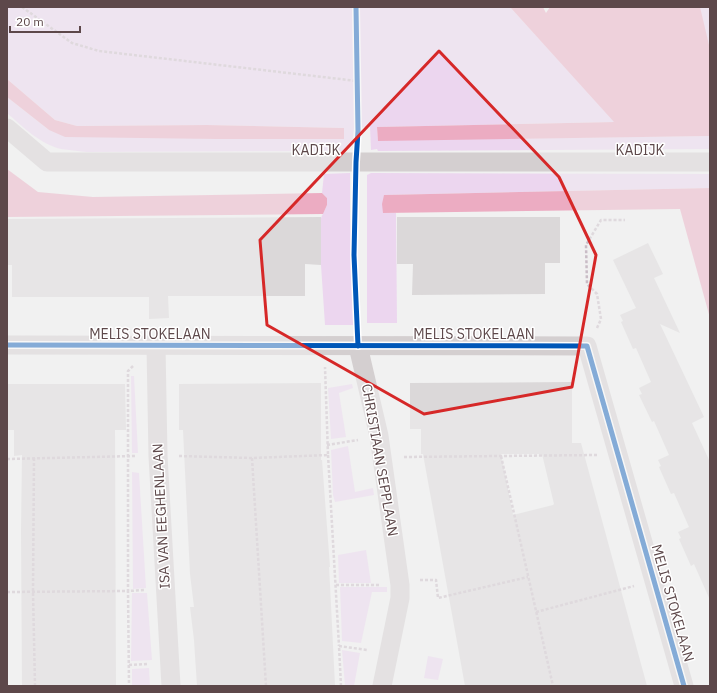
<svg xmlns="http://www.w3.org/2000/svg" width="717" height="693" viewBox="0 0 717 693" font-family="'IBM Plex Sans',sans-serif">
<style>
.green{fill:#ecd6ef}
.water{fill:#ecacc2}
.building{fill:#dbd8d9;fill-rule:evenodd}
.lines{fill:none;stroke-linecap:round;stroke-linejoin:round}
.path{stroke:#c9bcc6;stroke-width:2.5;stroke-dasharray:3 2;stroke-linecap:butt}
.street{stroke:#d4cfd0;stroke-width:19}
.cycleway-casing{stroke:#fff;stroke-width:8}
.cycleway{stroke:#0057b8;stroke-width:5}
.marked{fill:none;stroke:#d62828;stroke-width:3;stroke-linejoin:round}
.labels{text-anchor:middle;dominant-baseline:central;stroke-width:3;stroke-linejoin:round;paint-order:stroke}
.street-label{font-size:14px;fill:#5d484a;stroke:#fff}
</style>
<rect width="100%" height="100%" fill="#f1f1f1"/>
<g class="green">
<path d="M 7,7 L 510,7 L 615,122 L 377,127 L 378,140 L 710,136 L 710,149 L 378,151 L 377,149 L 371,150 L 370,127 L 354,128 L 352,145 L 345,151 L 86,152 C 78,151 69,150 61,149 C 40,144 23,127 7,113 L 7,97 L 49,130 L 215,139 L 343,139 L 344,128 L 207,125 L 77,126 L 55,120 L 7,79 Z"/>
<polygon points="700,7 710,7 710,49 700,12"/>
<polygon points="350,173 350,216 356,325 325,325 321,265 321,218 327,205 327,198 322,193 324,174"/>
<polygon points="371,173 710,174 710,188 384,195 383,213 396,213 397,323 367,323 367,175"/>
<polygon points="131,376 134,376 138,453 132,453"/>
<polygon points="352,384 353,388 339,393 346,437 331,439 328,388"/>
<polygon points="348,446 355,492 373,488 374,495 335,502 333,495 331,450"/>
<polygon points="132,472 139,473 146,588 133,589"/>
<polygon points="366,550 371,583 339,583 338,555"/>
<polygon points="340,587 387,587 387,592 372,592 361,643 342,641"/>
<polygon points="132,593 147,593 152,660 131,661"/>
<polygon points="342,650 360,653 354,686 345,686"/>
<polygon points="428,656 443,659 438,680 424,678"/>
<polygon points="149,668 150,686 132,686 132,669"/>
</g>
<g class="water">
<polygon points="510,7 543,7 546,13 550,7 700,7 710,49 710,136 378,141 377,127 614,122"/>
<polygon points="7,79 55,120 77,126 207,125 344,128 344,139 215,139 65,137 49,130 7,97"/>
<polygon points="7,169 38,192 93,197 322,193 327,198 327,205 323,214 7,217"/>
<polygon points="710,188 710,318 680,209 383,213 382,204 384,195"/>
</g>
<g class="building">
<polygon points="321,217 321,265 305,264 305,296 168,296 169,318 149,319 149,297 12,297 12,265 7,265 7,219"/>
<polygon points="397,217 560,217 560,263 545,263 545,294 412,295 413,264 397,264"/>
<polygon points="648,243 663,274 654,278 680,333 660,324 704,417 692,423 710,462 710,600 694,564 691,566 679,539 681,538 678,532 689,527 674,493 671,494 659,467 661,466 658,460 669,455 654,421 652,422 639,395 642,394 639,388 651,382 636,348 633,349 621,322 623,321 620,315 636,308 613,260"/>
<path d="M 572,382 L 572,443 L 581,443 L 647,686 L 465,686 L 423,454 L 421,454 L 421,429 L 410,429 L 410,383 ZM 501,454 L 542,454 L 554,504 L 553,505 L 513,515 Z"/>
<polygon points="321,383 321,460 322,460 330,567 329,567 330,585 335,686 197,686 194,640 190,607 194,607 190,574 183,430 179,430 179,384"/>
<polygon points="7,384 125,384 126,430 115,430 116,686 22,686 21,531 22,455 14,456 14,430 7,430"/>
</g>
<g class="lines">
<g class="path">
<polyline points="22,7 72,43 99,51 357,81"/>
<polyline points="597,328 601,319 597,294 587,284 586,245 601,220 625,220"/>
<polyline points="133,366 128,371 128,591 145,590"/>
<polyline points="327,445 358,440"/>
<polyline points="328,455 339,646"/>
<polyline points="179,456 252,458 328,455 325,367"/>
<polyline points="501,456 553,686"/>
<polyline points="404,457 597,455"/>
<polyline points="34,458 33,592 35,686"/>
<polyline points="252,458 266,686"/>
<polyline points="7,459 136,456"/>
<polyline points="420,580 436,580 438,598 528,577"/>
<polyline points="336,585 380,585"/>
<polyline points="7,592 128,591 129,686"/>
<polyline points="536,612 634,586"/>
<polyline points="129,665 148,664"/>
<polyline points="341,686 339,646 367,650"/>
</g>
<g class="street">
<polyline points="7,128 47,162 710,162"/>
<polyline points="7,345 587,346 684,686"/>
<polyline points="156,346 158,456 171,686"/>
<polyline points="358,346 379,436 400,585 400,598 382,686"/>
</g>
<g class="cycleway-casing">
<g id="cycleway">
<polyline points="356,7 358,131 356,162 354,255 358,346"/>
<polyline points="7,345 587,346 684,686"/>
</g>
</g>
<use href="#cycleway" class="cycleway"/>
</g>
<path d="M0 0H717V693H0ZM 439,51 L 559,177 L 596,255 L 572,387 L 424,414 L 267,325 L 260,240 Z" fill="#f1f1f1" fill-opacity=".55" fill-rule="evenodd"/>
<path class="marked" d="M 439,51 L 559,177 L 596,255 L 572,387 L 424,414 L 267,325 L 260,240 Z"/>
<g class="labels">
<g class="street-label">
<text x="316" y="150">KADIJK</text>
<text x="640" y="150">KADIJK</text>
<text x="150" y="334">MELIS STOKELAAN</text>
<text x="474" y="334">MELIS STOKELAAN</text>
<text transform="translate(380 460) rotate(80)">CHRISTIAAN SEPPLAAN</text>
<text transform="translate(161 516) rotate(-93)">ISA VAN EEGHENLAAN</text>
<text transform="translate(673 603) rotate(74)">MELIS STOKELAAN</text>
</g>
</g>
<rect width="717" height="693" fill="none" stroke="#5d484a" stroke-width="16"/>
<path d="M10 26v6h70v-6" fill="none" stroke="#5d484a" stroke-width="2"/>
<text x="16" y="26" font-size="12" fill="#5d484a" stroke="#ffffff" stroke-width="3" paint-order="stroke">20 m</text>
</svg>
